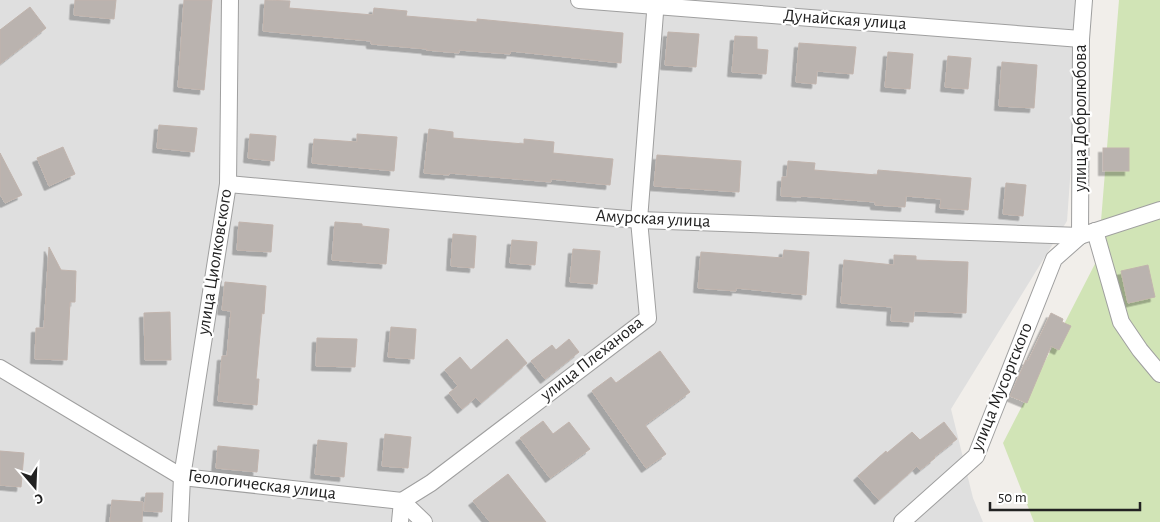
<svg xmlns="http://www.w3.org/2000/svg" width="1160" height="522" viewBox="0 0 1160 522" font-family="'Alegreya Sans',sans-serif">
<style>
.residential{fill:#dfdfdf}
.grass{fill:#d1e4b6}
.building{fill:#bab3af;stroke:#c1b4ad;filter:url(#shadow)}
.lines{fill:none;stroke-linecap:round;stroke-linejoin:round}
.street-casing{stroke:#9f9f9f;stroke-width:18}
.street{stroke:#fff;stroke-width:16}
.labels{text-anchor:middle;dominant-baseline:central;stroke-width:4.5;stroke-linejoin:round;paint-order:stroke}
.street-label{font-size:18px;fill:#222;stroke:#fff}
</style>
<defs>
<filter id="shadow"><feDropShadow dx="-4.5" dy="4.5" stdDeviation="0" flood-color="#0004"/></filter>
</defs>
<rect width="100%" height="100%" fill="#f1eeea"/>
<polygon class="residential" points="0,0 1083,0 1067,221 951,409 973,498 983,522 0,522"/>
<polygon class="grass" points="1119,0 1160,0 1160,522 1034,522 1003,443 1098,258"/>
<g class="building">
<polygon points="75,0 116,0 114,19 74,15"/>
<polygon points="184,0 212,0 204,90 178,87"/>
<polygon points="265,0 290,1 289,8 373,15 374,8 407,11 406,16 477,22 477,19 623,33 621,63 511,51 510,54 459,50 459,53 426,50 427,49 371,44 371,41 263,31"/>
<polygon points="30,7 46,28 0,64 0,30"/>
<polygon points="668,32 699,34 696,67 665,65"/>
<polygon points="735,36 757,37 757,49 768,50 766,74 732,72"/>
<polygon points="799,43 856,47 853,74 817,71 816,84 796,82"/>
<polygon points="888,52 913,54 910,89 885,87"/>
<polygon points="948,56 971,58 968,89 945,87"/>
<polygon points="1002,62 1037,65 1034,108 999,106"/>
<polygon points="159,125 197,128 194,152 157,148"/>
<polygon points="429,129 453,132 453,138 524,144 524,139 554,142 553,153 613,159 610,185 551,179 551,182 449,173 449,175 424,173"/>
<polygon points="250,134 276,136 274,161 248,158"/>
<polygon points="357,134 397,137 394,171 312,163 314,139 357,142"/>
<polygon points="63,147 75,174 49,186 37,158"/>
<rect x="1103" y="148" width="26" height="23"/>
<polygon points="0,153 22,195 5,203 0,194"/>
<polygon points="657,155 741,161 739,192 654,186"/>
<polygon points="788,161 815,163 814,170 877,175 878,170 971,178 968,210 940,208 941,199 906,196 905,207 875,205 875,202 801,196 801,197 781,196 782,177 787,177"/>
<polygon points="1006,183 1026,185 1023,216 1003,214"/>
<polygon points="239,222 273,225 271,252 237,250"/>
<polygon points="335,222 362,224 362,226 389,229 386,264 332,260"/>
<polygon points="453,234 476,236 474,268 451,266"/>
<polygon points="512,240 537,242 535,265 510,263"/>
<polygon points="49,247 61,270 76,271 75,302 70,302 67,360 35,359 36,328 44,328"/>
<polygon points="573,249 600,251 597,284 570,282"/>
<polygon points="784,250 809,252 806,295 736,288 736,291 698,288 701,252 783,258"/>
<polygon points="894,255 916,256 916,260 968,262 966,313 914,311 913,322 891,321 892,307 841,303 844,260 894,265"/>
<polygon points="1148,265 1155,297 1128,303 1121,271"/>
<polygon points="225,282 266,286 264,314 262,313 256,379 259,379 257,405 218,401 222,356 227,356 231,311 222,310"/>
<polygon points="170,312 171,360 145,360 144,313"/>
<polygon points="1051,313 1063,319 1062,322 1071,326 1059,350 1051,346 1027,403 1010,396 1026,360 1028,361"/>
<polygon points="391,327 416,329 414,359 388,357"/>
<polygon points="317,338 357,339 355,367 316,366"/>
<polygon points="507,339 527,363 481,403 476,397 462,409 449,393 458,386 445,370 460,357 471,370"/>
<polygon points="569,339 579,352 545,379 531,361 552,345 556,350"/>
<polygon points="660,351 690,392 645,425 666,454 646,468 592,391 611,377 616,383"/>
<polygon points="543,421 553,434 569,422 590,449 550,478 520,438"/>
<polygon points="944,422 957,439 934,457 935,458 920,470 917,466 879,500 858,476 886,451 887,453 912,432 920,440"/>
<polygon points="385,434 411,437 408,468 382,466"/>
<polygon points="318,440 347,443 344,477 315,474"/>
<polygon points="218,446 259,450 257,472 216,468"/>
<polygon points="0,451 24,453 21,487 0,485"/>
<polygon points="508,474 546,522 490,522 473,501"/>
<polygon points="146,493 163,493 162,512 144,511"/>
<polygon points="112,500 143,502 142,522 110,522"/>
</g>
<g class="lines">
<g class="street-casing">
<g id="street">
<polyline points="579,0 1081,39"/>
<polyline points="228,184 639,220 1080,236 1160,210"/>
<polyline points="1095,231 1121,322 1140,350 1160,374"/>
<polyline points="1080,236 1081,39 1084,0"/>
<polyline points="0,368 182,477 402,501 424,522"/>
<polyline points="180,522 182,477 228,184 230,0"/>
<polyline points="400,522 402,501 431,483 648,318 639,220 656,0"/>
<polyline points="902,522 976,456 1054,259 1080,236"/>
</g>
</g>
<use href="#street" class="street"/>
</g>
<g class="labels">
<g class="street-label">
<text transform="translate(845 20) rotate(4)">Дунайская улица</text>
<text transform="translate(1081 118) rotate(-90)">улица Добролюбова</text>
<text transform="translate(653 219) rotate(3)">Амурская улица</text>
<text transform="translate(215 262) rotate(-81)">улица Циолковского</text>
<text transform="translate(592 359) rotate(-38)">улица Плеханова</text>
<text transform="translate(1002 387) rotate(-68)">улица Мусоргского</text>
<text transform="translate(262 485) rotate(7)">Геологическая улица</text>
</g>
</g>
<g transform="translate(35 487) rotate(161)" stroke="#ffffff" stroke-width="4" paint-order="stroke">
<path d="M0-4L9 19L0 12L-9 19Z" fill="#222222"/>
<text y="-8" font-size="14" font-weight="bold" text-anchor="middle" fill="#222222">С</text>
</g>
<path d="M990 502v8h150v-8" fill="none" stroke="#222222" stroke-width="2.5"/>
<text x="998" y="502" font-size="15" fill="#222222" stroke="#ffffff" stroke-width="4" paint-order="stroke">50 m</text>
</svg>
